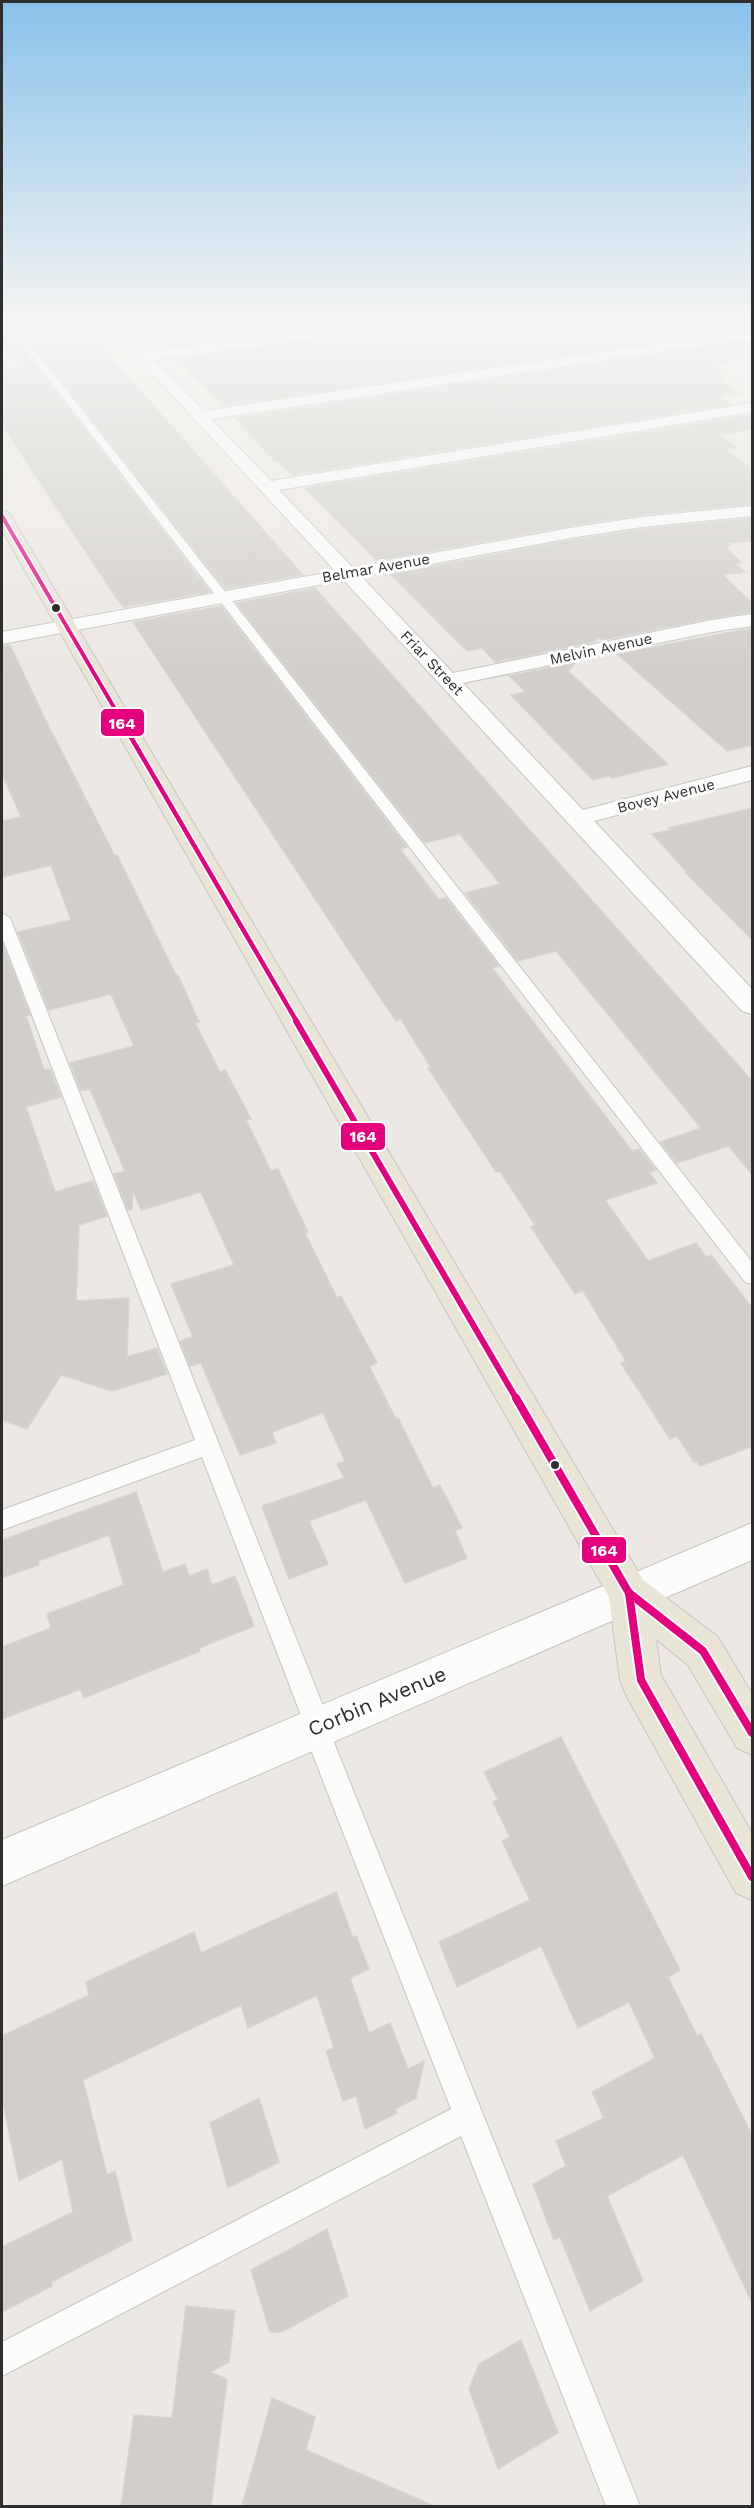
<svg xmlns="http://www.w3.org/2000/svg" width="754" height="2508" viewBox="0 0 754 2508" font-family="'Work Sans',sans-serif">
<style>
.building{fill:#d1cecb;stroke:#d7d4d0;stroke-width:1.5}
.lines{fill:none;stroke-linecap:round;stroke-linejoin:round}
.service-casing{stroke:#c5c4c5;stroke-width:2}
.minor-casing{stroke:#c5c4c5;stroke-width:2}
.tertiary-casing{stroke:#c5c4c5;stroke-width:2}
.secondary-casing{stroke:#c5c4c5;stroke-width:2}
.primary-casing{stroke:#c6c5c4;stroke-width:2}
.service{fill:#fcfcfb;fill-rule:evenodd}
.minor{fill:#fcfcfb;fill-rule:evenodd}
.tertiary{fill:#fcfcfb;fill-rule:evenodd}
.secondary{fill:#fcfcfb;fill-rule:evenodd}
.primary{fill:#e8e4d6;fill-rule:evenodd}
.bus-1-far3-casing{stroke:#fff;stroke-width:7}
.bus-1-far2-casing{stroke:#fff;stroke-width:8}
.bus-1-far1-casing{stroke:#fff;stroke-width:10}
.bus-1-casing{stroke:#fff;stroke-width:12}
.bus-1-far3{stroke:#e5007d;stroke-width:4}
.bus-1-far2{stroke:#e5007d;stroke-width:4.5}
.bus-1-far1{stroke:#e5007d;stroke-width:6}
.bus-1{stroke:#e5007d;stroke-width:8}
.bus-dot{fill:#2e2e2e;stroke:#fff;stroke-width:2}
.labels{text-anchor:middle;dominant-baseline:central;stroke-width:6;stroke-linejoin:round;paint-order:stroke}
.far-street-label{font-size:15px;fill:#2e2e2e;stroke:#fff}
.near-street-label{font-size:21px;fill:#2e2e2e;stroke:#fff}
.line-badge{stroke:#fff;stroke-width:2}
.badge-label{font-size:16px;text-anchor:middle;font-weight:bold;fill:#fff}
</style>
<rect width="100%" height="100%" fill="#ece8e4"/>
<g class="building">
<polygon points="29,321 79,321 303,575 225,589 16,323"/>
<polygon points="237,321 335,321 339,324 165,347 148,331"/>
<polygon points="481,321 540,321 548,326 587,321 753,321 753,330 725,332 224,406 177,359 352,335 356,338"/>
<polygon points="2,324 4,324 210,592 124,607 117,599 2,425 2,371 20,368 2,344"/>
<polygon points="753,342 753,356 724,360 728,362 711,365 723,373 716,374 724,379 718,380 741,393 720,397 732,404 293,475 278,461 275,461 235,418 725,344"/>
<polygon points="750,415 753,416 753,429 718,435 737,447 725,449 753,470 753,504 642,515 576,525 377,561 305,488"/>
<polygon points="753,518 753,541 728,543 730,546 726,547 742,563 735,563 745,572 723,575 753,604 753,612 712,618 602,640 598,637 594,642 495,662 482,648 467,651 390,574 576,539 642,529"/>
<polygon points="315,588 753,1082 753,1176 729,1146 677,1163 660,1142 701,1128 556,951 518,961 465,893 500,884 460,834 425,843 236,603"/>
<polygon points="221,606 407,847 400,849 439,900 446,898 499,966 492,968 632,1151 639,1149 656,1170 649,1172 657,1183 605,1200 648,1261 696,1243 706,1257 711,1255 753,1309 753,1446 700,1466 697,1462 694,1462 677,1436 670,1439 621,1363 626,1361 583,1291 575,1294 531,1227 535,1225 500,1171 496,1172 428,1068 431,1068 401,1019 396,1021 379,996 133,622"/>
<polygon points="753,628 753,745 727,751 617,654"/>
<polygon points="10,645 45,719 115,856 117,855 176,975 178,975 199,1022 195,1023 220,1072 225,1070 251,1119 246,1120 271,1171 278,1169 308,1232 305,1233 337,1298 341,1296 377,1363 369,1366 396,1419 398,1418 433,1488 440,1485 462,1528 455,1531 467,1558 405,1583 366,1500 309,1521 328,1564 289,1579 262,1506 344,1478 337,1464 345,1461 323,1413 272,1432 276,1443 240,1455 201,1363 190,1366 180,1341 193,1337 171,1284 234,1265 201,1192 141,1210 133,1190 132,1209 128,1210 114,1174 125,1171 90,1089 81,1091 70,1063 134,1046 111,994 49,1010 18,932 71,920 51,865 2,877 2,821 21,817 2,773 2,646"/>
<polygon points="576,662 568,671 668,764 612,778 610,776 593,780 511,695 526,692 509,676"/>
<polygon points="753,808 753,941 686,873 688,873 652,834 671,830 669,828"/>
<polygon points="2,942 30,1015 26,1016 44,1070 50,1069 61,1097 26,1107 55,1192 93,1181 107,1216 79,1225 76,1301 129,1298 127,1357 157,1348 167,1374 112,1391 61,1375 27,1429 2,1420"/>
<polygon points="136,1492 163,1572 185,1564 189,1576 207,1569 212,1585 235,1576 254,1626 199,1648 200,1651 84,1698 81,1689 2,1719 2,1647 51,1628 47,1614 124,1585 109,1535 38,1561 39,1565 2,1578 2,1540"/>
<polygon points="561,1737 680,1970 668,1977 697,2036 701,2034 753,2137 753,2305 683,2155 607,2196 643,2281 590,2311 560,2237 554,2240 533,2184 566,2166 556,2141 604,2118 592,2092 655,2058 629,2002 578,2028 541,1946 457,1987 439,1942 530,1900 502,1841 510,1837 493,1802 498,1800 484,1772"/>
<polygon points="336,1892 353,1938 356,1936 369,1969 350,1978 369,2033 390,2023 408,2069 424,2061 416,2098 395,2109 397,2113 365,2129 356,2096 343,2101 326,2051 334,2048 317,1995 248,2028 241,2005 83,2080 107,2175 115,2171 132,2240 51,2282 52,2286 2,2312 2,2247 73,2212 62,2159 19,2181 2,2098 2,2036 89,1995 86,1982 194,1932 201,1953"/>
<polygon points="259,2098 279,2162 228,2188 210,2123"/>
<polygon points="327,2229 348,2296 282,2332 270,2332 251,2270"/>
<polygon points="186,2306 235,2311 229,2362 210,2372 227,2379 211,2506 121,2506 134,2415 172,2418"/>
<polygon points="521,2340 558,2433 498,2469 469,2389 479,2364"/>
<polygon points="272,2398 315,2417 306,2450 434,2506 242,2506"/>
</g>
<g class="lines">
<g class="service-casing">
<g id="service">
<polygon points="4,321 12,321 752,1262 752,1284 745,1282"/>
<polygon points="2,913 10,918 331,1726 329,1730 640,2506 606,2506 461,2136 2,2376 2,2342 451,2109 302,1727 304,1723 202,1457 2,1530 2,1510 195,1440 2,937"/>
</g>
</g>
<g class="minor-casing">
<polygon id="minor" points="104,321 118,321 148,352 379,321 415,321 408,325 155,360 204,411 725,334 752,332 752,340 725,342 211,419 271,481 752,403 752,412 279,490 453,673 712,620 752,614 752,626 712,632 463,683 583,810 752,766 752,780 594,821 752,989 752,1014 742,1011"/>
</g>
<g class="tertiary-casing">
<polygon id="tertiary" points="752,506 752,516 642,527 576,537 2,644 2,632 576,527 642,517"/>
</g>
<g class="secondary-casing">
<polygon id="secondary" points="752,1523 752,1560 2,1886 2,1840"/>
</g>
<g class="primary-casing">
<polygon id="primary" points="2,511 8,512 11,516 643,1580 718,1637 752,1694 752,1755 737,1748 688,1665 656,1639 661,1675 752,1833 752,1900 736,1893 626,1695 620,1680 609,1597 2,530"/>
</g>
<use href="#service" class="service"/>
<use href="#minor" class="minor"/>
<use href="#tertiary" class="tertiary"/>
<use href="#secondary" class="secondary"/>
<use href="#primary" class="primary"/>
<g class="bus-1-far3-casing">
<polyline id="bus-1-far3" points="2,516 126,728"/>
</g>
<g class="bus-1-far2-casing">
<polyline id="bus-1-far2" points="125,727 297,1022"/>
</g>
<g class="bus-1-far1-casing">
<polyline id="bus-1-far1" points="296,1021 517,1400"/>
</g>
<g class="bus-1-casing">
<g id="bus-1">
<polyline points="516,1398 629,1593 703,1651 752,1733"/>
<polyline points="629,1593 641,1680 752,1877"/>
</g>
</g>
<use href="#bus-1-far3" class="bus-1-far3"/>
<use href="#bus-1-far2" class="bus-1-far2"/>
<use href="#bus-1-far1" class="bus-1-far1"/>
<use href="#bus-1" class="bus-1"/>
</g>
<linearGradient id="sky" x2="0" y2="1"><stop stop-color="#88c2ea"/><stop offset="0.48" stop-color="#f6f5f3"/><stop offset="1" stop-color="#f6f5f3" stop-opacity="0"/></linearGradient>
<rect width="754" height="672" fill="url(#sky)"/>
<g class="bus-dot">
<circle cx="56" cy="608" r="5"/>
<circle cx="555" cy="1465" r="5"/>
</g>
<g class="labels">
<g class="far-street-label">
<text transform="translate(376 568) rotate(-10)">Belmar Avenue</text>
<text transform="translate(601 649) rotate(-12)">Melvin Avenue</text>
<text transform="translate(432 663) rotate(46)">Friar Street</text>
<text transform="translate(666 796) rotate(-14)">Bovey Avenue</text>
</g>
<g class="near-street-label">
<text transform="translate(377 1701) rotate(-23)">Corbin Avenue</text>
</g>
</g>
<g class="line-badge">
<rect x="100" y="708" width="45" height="29" rx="6" fill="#e5007d"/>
<rect x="340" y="1122" width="46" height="29" rx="6" fill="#e5007d"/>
<rect x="581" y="1536" width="46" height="28" rx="6" fill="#e5007d"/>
</g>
<g class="badge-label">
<text x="122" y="729">164</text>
<text x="363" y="1142">164</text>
<text x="604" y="1556">164</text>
</g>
<rect width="754" height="2508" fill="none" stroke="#2e2e2e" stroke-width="6"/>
</svg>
